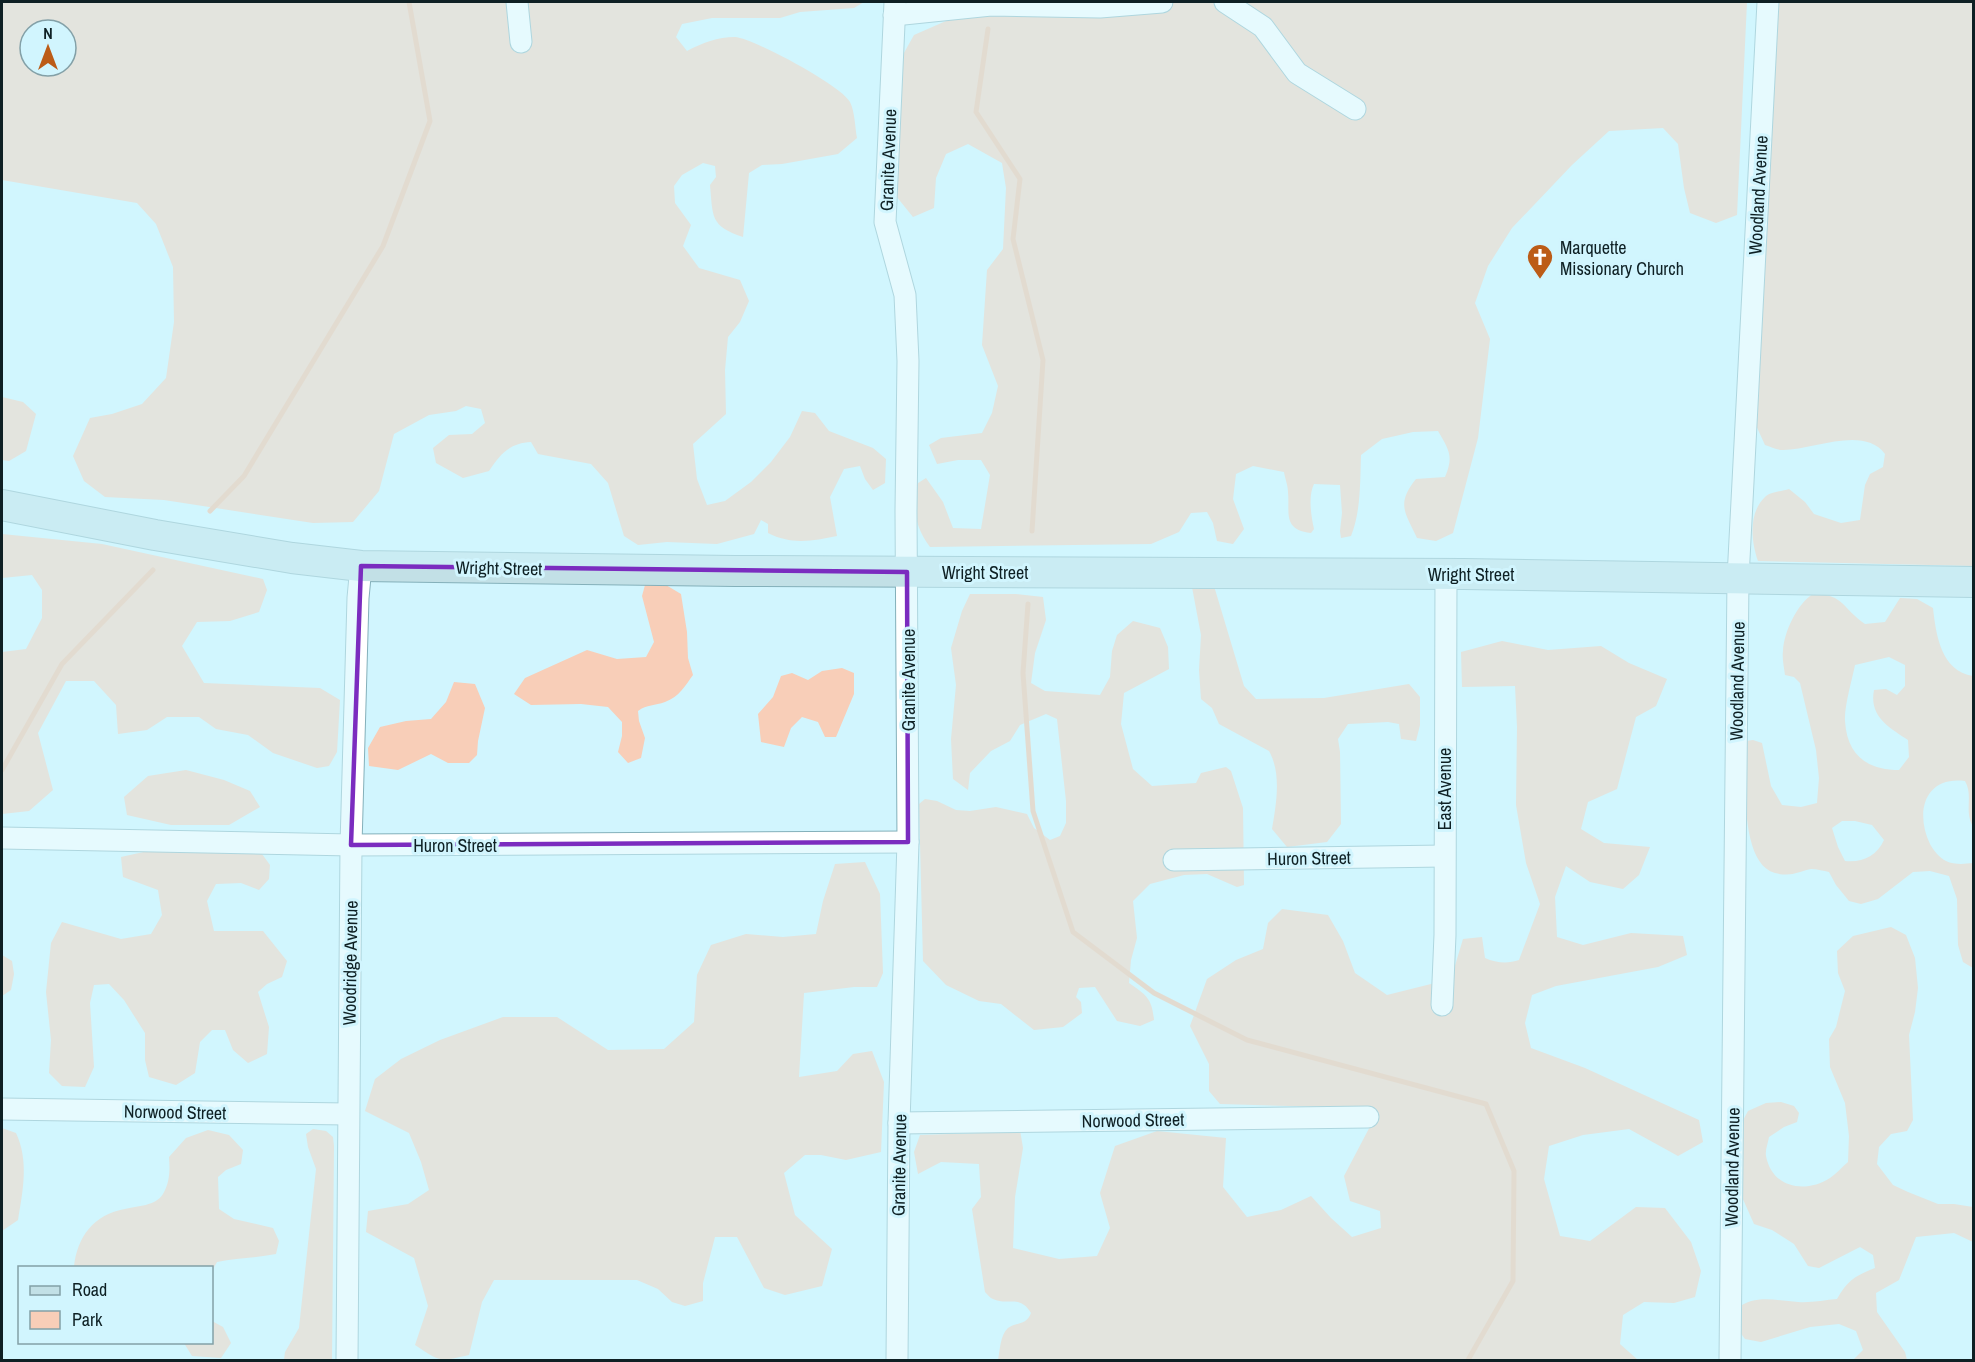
<svg xmlns="http://www.w3.org/2000/svg" width="1975" height="1362" viewBox="0 0 1975 1362" font-family="'Archivo Narrow',sans-serif">
<style>
.green{fill:#f8ceb8;fill-rule:evenodd}
.lines{fill:none;stroke-linecap:round;stroke-linejoin:round}
.stream{stroke:#f7bb9a;stroke-width:5}
.minor-casing{stroke:#84b0ba;stroke-width:23}
.secondary-casing{stroke:#84b0ba;stroke-width:32}
.minor{stroke:#fff;stroke-width:21}
.secondary{stroke:#c2e0e6;stroke-width:30}
.marked{fill:none;stroke:#7b2cbf;stroke-width:4.5;stroke-linejoin:round}
.labels{text-anchor:middle;dominant-baseline:central;stroke-width:6;stroke-linejoin:round;paint-order:stroke}
.street-label{font-size:18px;fill:#0e2024;stroke:#d1f5fe}
.poi-label{font-size:18px;fill:#0e2024;stroke:#d1f5fe;text-anchor:start}
</style>
<rect width="100%" height="100%" fill="#d1f5fe"/>
<g class="green">
<path d="M 2,2 L 864,2 L 854,8 L 800,12 L 780,18 L 712,18 L 682,24 L 676,37 L 687,51 C 702,43 718,37 735,37 C 753,38 842,86 850,102 C 855,112 855,128 857,138 L 838,154 L 782,164 L 762,165 L 749,173 L 743,237 C 710,226 713,217 710,185 L 716,177 L 715,166 L 703,163 L 682,175 L 674,186 L 675,203 L 691,225 L 683,246 L 699,268 L 740,280 L 749,301 L 740,322 L 728,337 L 725,370 L 726,414 L 693,444 L 697,479 L 707,505 L 725,501 L 751,482 L 771,462 L 790,437 L 802,411 L 815,413 L 829,431 L 873,448 L 886,459 L 885,483 L 873,490 L 865,479 L 860,466 L 844,469 L 830,497 L 837,536 C 813,541 791,545 768,533 L 768,524 L 761,520 L 754,534 L 717,544 L 667,542 L 638,545 L 624,536 L 608,483 L 591,464 L 538,454 L 531,442 C 510,443 500,454 489,471 L 463,478 L 436,463 L 433,448 L 449,435 L 472,434 L 485,423 L 481,409 L 466,406 L 456,411 L 429,415 L 394,434 L 379,491 L 353,522 L 313,523 L 164,500 L 105,497 L 84,481 L 73,456 L 90,418 L 112,414 L 142,404 L 166,378 L 174,322 L 173,267 L 156,224 L 137,203 L 2,180 ZM 30,30 L 66,30 L 66,66 L 30,66 Z"/>
<path d="M 971,2 L 1747,2 L 1737,215 L 1716,223 L 1690,213 L 1684,188 L 1678,144 L 1663,128 L 1609,131 L 1572,165 L 1512,228 L 1488,266 L 1475,303 L 1490,339 L 1478,438 L 1453,533 L 1436,541 L 1417,538 C 1405,512 1396,504 1416,479 L 1445,477 C 1454,456 1449,450 1438,431 L 1413,432 L 1382,439 L 1361,455 C 1360,482 1361,511 1351,536 L 1341,538 L 1340,531 L 1342,513 L 1340,485 L 1314,484 C 1308,496 1311,516 1314,529 L 1311,533 C 1282,530 1290,512 1288,492 C 1288,485 1285,479 1284,472 L 1253,466 L 1236,474 L 1233,499 L 1244,529 L 1233,544 L 1217,541 L 1213,523 L 1207,512 L 1191,513 L 1179,532 L 1151,544 L 930,547 C 914,525 914,511 915,485 L 926,478 L 943,502 L 953,528 L 981,529 L 990,475 L 981,460 L 958,460 L 937,464 L 929,445 L 941,438 L 982,433 L 992,413 L 998,386 L 982,345 L 987,270 L 1003,249 L 1006,188 L 1002,163 L 968,144 L 946,154 L 936,178 L 934,208 L 913,217 L 896,196 L 900,60 L 914,35 L 962,14 Z"/>
<path d="M 1776,2 L 1973,2 L 1973,566 L 1758,561 C 1751,541 1748,512 1766,496 C 1771,492 1783,491 1789,489 L 1805,502 L 1814,514 L 1841,523 L 1860,520 L 1865,485 L 1870,474 L 1883,467 L 1885,454 C 1864,425 1813,450 1783,450 C 1777,450 1771,447 1765,445 L 1754,421 L 1754,352 L 1763,301 Z"/>
<polygon points="2,397 23,402 36,414 26,451 9,461 2,460"/>
<polygon points="2,534 102,544 263,579 267,590 259,612 230,621 197,622 182,646 204,683 320,688 340,700 337,752 329,766 317,768 273,753 248,735 216,729 199,717 167,717 147,730 118,734 116,705 94,681 66,681 38,733 53,790 29,811 2,814 2,652 26,649 42,618 42,590 32,575 2,578"/>
<path d="M 645,585 L 666,585 L 681,594 L 687,632 L 688,658 L 693,675 C 685,686 679,697 665,702 C 655,706 647,704 638,711 L 639,721 L 645,738 L 641,758 L 628,763 L 618,752 L 622,736 L 622,722 L 608,707 L 581,704 L 531,705 L 514,694 L 525,678 L 587,650 L 617,659 L 646,657 L 654,642 L 642,596 Z"/>
<path d="M 1214,586 L 1244,686 L 1256,699 L 1324,698 L 1409,684 L 1420,697 L 1420,725 L 1416,741 L 1401,739 L 1399,724 L 1388,722 L 1348,724 L 1338,739 L 1340,752 L 1341,824 L 1327,842 L 1287,847 L 1272,829 C 1276,805 1282,774 1269,751 L 1219,724 L 1212,708 L 1201,699 L 1199,670 L 1201,635 L 1192,587 Z"/>
<path d="M 970,594 L 1016,594 L 1043,597 L 1046,620 L 1035,653 L 1031,683 L 1045,691 L 1100,695 L 1110,677 L 1112,651 L 1117,635 L 1133,621 L 1160,628 L 1168,647 L 1169,669 L 1124,693 L 1121,724 L 1133,769 L 1152,786 L 1196,783 L 1201,773 L 1226,767 L 1231,771 L 1243,808 L 1244,885 L 1237,887 L 1207,874 L 1184,875 L 1150,884 L 1133,901 L 1137,938 L 1131,960 L 1129,983 C 1146,995 1152,998 1154,1020 L 1140,1026 L 1117,1021 L 1095,987 L 1079,988 L 1076,997 L 1081,1002 L 1082,1013 L 1063,1027 L 1034,1030 L 1001,1004 L 979,1001 L 946,985 L 923,961 L 919,804 L 925,799 L 937,801 L 956,810 L 970,811 L 996,807 L 1027,814 L 1034,828 L 1050,840 L 1060,836 L 1066,823 L 1066,801 L 1057,719 L 1046,714 L 1020,725 L 1010,741 L 991,751 L 970,773 L 968,790 L 953,779 L 951,739 L 956,685 L 951,648 L 962,611 Z"/>
<path d="M 1813,594 C 1843,593 1843,609 1865,624 L 1885,622 L 1900,598 L 1917,599 L 1933,608 C 1936,635 1941,671 1973,676 L 1974,828 C 1963,811 1974,797 1965,781 C 1924,776 1915,813 1930,844 C 1933,850 1940,858 1946,861 C 1954,865 1965,864 1973,863 L 1973,968 L 1963,962 L 1958,945 L 1957,899 L 1949,876 L 1930,871 L 1913,872 L 1878,899 L 1861,904 L 1849,901 L 1836,885 L 1829,872 C 1824,871 1817,869 1811,869 C 1797,872 1792,877 1775,873 C 1738,863 1746,772 1746,741 L 1753,740 L 1762,743 L 1771,786 L 1782,805 L 1801,807 L 1817,803 L 1819,778 L 1816,750 L 1800,683 L 1794,677 L 1785,675 C 1784,667 1782,659 1783,651 C 1784,632 1797,604 1813,594 ZM 1889,657 L 1905,665 L 1905,686 L 1897,695 L 1886,689 L 1874,690 C 1869,716 1888,727 1908,740 L 1909,757 L 1899,770 C 1867,770 1847,755 1845,721 C 1844,707 1852,680 1855,665 ZM 1842,821 L 1855,821 L 1872,825 L 1884,840 C 1877,856 1862,863 1845,861 L 1838,847 L 1832,828 Z"/>
<path d="M 1502,641 L 1548,650 L 1601,646 L 1629,663 L 1667,679 L 1656,706 L 1636,717 L 1617,789 L 1588,802 L 1581,829 L 1604,843 L 1650,847 L 1639,875 L 1623,889 L 1590,882 L 1566,866 L 1555,897 L 1557,937 L 1583,945 L 1631,933 L 1683,936 L 1687,955 L 1658,967 L 1556,986 L 1532,995 L 1525,1023 L 1531,1048 L 1585,1068 L 1699,1120 L 1703,1142 L 1678,1156 L 1629,1129 L 1583,1135 L 1549,1146 L 1544,1179 L 1560,1236 L 1590,1241 L 1636,1207 L 1665,1208 L 1691,1242 L 1701,1271 L 1695,1297 L 1674,1303 L 1644,1302 L 1623,1315 L 1620,1344 L 1638,1360 L 998,1360 C 1000,1351 1000,1335 1008,1328 C 1017,1322 1027,1325 1031,1313 C 1020,1294 1007,1306 993,1299 C 990,1298 988,1295 985,1292 L 972,1209 L 981,1197 L 979,1164 L 941,1162 L 918,1174 L 914,1152 L 920,1135 L 981,1133 L 990,1126 L 1020,1130 L 1023,1148 L 1015,1197 L 1013,1248 L 1059,1259 L 1097,1256 L 1110,1228 L 1100,1193 L 1115,1146 L 1157,1131 L 1226,1138 L 1223,1187 L 1247,1217 L 1281,1210 L 1311,1196 L 1331,1218 L 1352,1237 L 1381,1228 L 1380,1211 L 1350,1201 L 1344,1176 L 1375,1117 L 1365,1108 L 1220,1104 L 1209,1091 L 1209,1064 L 1190,1026 L 1207,979 L 1236,960 L 1263,949 L 1268,923 L 1282,909 L 1328,915 L 1343,941 L 1355,973 L 1387,995 L 1451,979 L 1463,939 L 1482,937 L 1485,958 C 1496,963 1508,964 1519,960 L 1540,904 L 1526,863 L 1516,805 L 1517,727 L 1515,686 L 1462,687 L 1461,652 Z"/>
<polygon points="842,668 854,673 854,694 836,737 825,737 818,722 802,717 791,728 784,747 761,742 758,714 773,697 781,676 792,673 808,680 822,671"/>
<polygon points="454,682 475,684 485,708 478,741 477,755 469,763 448,763 431,754 398,770 369,766 368,748 380,727 406,721 431,719 446,702"/>
<polygon points="186,770 224,780 250,791 260,807 229,825 171,825 127,815 124,797 148,776"/>
<polygon points="148,851 262,854 270,865 269,879 259,890 241,883 216,884 207,901 214,931 263,931 287,961 282,977 267,984 258,992 269,1027 267,1054 248,1063 233,1050 225,1030 212,1030 200,1042 195,1073 176,1085 149,1077 145,1060 145,1033 124,1000 109,984 94,985 90,1003 94,1067 85,1087 62,1086 49,1073 51,1040 46,992 51,943 62,922 121,939 151,934 162,915 158,890 123,877 121,857"/>
<path d="M 865,862 L 880,894 L 883,973 L 877,987 L 854,987 L 804,993 L 799,1077 L 837,1071 L 853,1054 L 872,1051 L 884,1082 L 881,1152 L 846,1160 L 821,1155 L 805,1155 L 784,1173 L 795,1215 L 832,1249 L 822,1286 L 785,1295 L 764,1288 L 737,1237 L 715,1237 L 703,1283 L 703,1301 L 685,1306 L 672,1302 L 658,1289 L 637,1280 L 494,1280 L 482,1302 L 469,1355 C 439,1362 440,1362 415,1345 L 428,1306 L 414,1258 L 366,1232 L 368,1211 L 408,1204 L 429,1190 L 421,1162 L 409,1133 L 365,1111 L 375,1079 L 401,1059 L 440,1040 L 503,1017 L 557,1017 L 608,1050 L 664,1049 L 694,1022 L 697,975 L 711,945 L 746,934 L 783,937 L 816,934 L 823,901 L 835,864 Z"/>
<path d="M 1891,927 L 1906,935 L 1915,958 L 1918,988 L 1915,1012 L 1909,1035 L 1913,1120 L 1907,1131 L 1891,1134 L 1879,1147 L 1877,1164 L 1893,1185 L 1908,1192 L 1938,1204 L 1954,1204 L 1973,1207 L 1973,1242 L 1954,1233 L 1916,1237 L 1899,1280 L 1876,1293 L 1877,1312 L 1905,1352 L 1907,1360 L 1853,1360 L 1863,1350 L 1856,1331 L 1839,1324 L 1810,1327 L 1761,1342 L 1745,1339 L 1736,1327 L 1738,1308 C 1755,1294 1778,1301 1798,1302 C 1811,1303 1825,1300 1837,1299 C 1848,1280 1855,1276 1875,1268 L 1873,1255 L 1860,1247 L 1819,1268 L 1808,1266 L 1794,1244 L 1772,1230 L 1754,1224 L 1738,1188 L 1740,1126 L 1748,1111 L 1766,1103 L 1781,1102 L 1794,1106 L 1799,1113 L 1797,1122 L 1784,1127 L 1769,1137 C 1768,1143 1765,1150 1766,1156 C 1772,1188 1805,1194 1830,1178 C 1836,1174 1842,1167 1848,1162 L 1849,1136 L 1845,1103 L 1830,1067 L 1829,1039 L 1836,1027 L 1845,991 L 1838,973 L 1837,951 L 1853,936 Z"/>
<polygon points="2,955 12,961 14,974 11,990 2,996"/>
<path d="M 2,1128 L 16,1133 C 29,1161 23,1190 18,1220 L 2,1231 Z"/>
<polygon points="313,1129 326,1131 333,1137 334,1146 332,1360 284,1360 285,1352 299,1328 316,1169 308,1147 306,1134"/>
<path d="M 208,1130 L 229,1135 L 243,1150 L 241,1164 L 226,1170 L 218,1177 L 219,1209 L 234,1219 L 273,1228 L 279,1241 L 276,1254 C 256,1258 236,1258 217,1262 L 212,1271 L 212,1268 L 74,1267 C 77,1237 94,1214 125,1209 C 137,1206 156,1206 163,1194 C 170,1182 170,1170 169,1157 L 186,1138 Z"/>
<polygon points="212,1321 223,1327 231,1343 221,1358 192,1356 184,1343 212,1342"/>
</g>
<g class="lines">
<g class="stream">
<polyline points="988,29 976,112 1020,179 1013,239 1043,360 1032,531"/>
<polyline points="210,511 244,476 383,246 430,121 409,2"/>
<polyline points="1028,604 1023,673 1033,811 1073,932 1154,993 1247,1040 1486,1104 1514,1171 1513,1281 1468,1360"/>
<polyline points="2,770 62,664 153,570"/>
</g>
<g class="minor-casing">
<g id="minor">
<polyline points="517,2 521,42"/>
<polyline points="895,2 885,222 905,295 908,361 906,511 908,842 899,1123 897,1360"/>
<polyline points="1225,2 1263,27 1297,73 1355,109"/>
<polyline points="894,15 991,5 1100,7 1162,2"/>
<polyline points="2,838 351,845 908,842"/>
<polyline points="1174,860 1444,856"/>
<polyline points="1442,1005 1445,935 1446,574"/>
<polyline points="2,1109 348,1114"/>
<polyline points="899,1123 1368,1117"/>
<polyline points="347,1360 351,845 358,598 361,566"/>
<polyline points="1730,1360 1738,578 1768,2"/>
</g>
</g>
<g class="secondary-casing">
<polyline id="secondary" points="2,505 155,535 292,558 361,566 735,571 1464,574 1974,582"/>
</g>
<use href="#minor" class="minor"/>
<use href="#secondary" class="secondary"/>
</g>
<path d="M0 0H1975V1362H0ZM 361,566 L 907,572 L 908,842 L 351,845 Z" fill="#d1f5fe" fill-opacity=".55" fill-rule="evenodd"/>
<path class="marked" d="M 361,566 L 907,572 L 908,842 L 351,845 Z"/>
<defs>
<g id="church-pin" transform="scale(1.35)"><path d="M0 17L-7.5 6A9.5 9.5 0 1 1 7.5 6Z" fill="#bc5c17" stroke="#d1f5fe"/><path d="M-1.2-6h2.4v3.5h3.3v2.4h-3.3V6h-2.4V-.1h-3.3v-2.4h3.3Z" fill="#fff"/></g>
</defs>
<g fill-rule="evenodd">
<use href="#church-pin" x="1540" y="257"/>
</g>
<g class="labels">
<g class="street-label">
<text transform="translate(888 160) rotate(-88)">Granite Avenue</text>
<text transform="translate(1758 195) rotate(-87)">Woodland Avenue</text>
<text transform="translate(499 568) rotate(1)">Wright Street</text>
<text x="985" y="572">Wright Street</text>
<text x="1471" y="574">Wright Street</text>
<text transform="translate(908 680) rotate(-90)">Granite Avenue</text>
<text transform="translate(1737 681) rotate(-89)">Woodland Avenue</text>
<text transform="translate(1444 789) rotate(-90)">East Avenue</text>
<text x="455" y="845">Huron Street</text>
<text transform="translate(1309 858) rotate(-1)">Huron Street</text>
<text transform="translate(350 963) rotate(-89)">Woodridge Avenue</text>
<text transform="translate(175 1112) rotate(1)">Norwood Street</text>
<text transform="translate(1133 1120) rotate(-1)">Norwood Street</text>
<text transform="translate(899 1165) rotate(-89)">Granite Avenue</text>
<text transform="translate(1732 1167) rotate(-89)">Woodland Avenue</text>
</g>
<g class="poi-label">
<text x="1560" y="247">Marquette<tspan x="1560" dy="21">Missionary Church</tspan></text>
</g>
</g>
<rect width="1975" height="1362" fill="none" stroke="#0e2024" stroke-width="6"/>
<rect x="18" y="1266" width="195" height="78" fill="#d1f5fe" stroke="#83a0a7" stroke-width="1.5"/>
<rect x="30" y="1286" width="30" height="9" fill="#c2e0e6" stroke="#83a0a7" stroke-width="1.5"/>
<text x="72" y="1296" font-size="18" fill="#0e2024">Road</text>
<rect x="30" y="1311" width="30" height="18" fill="#f8ceb8" stroke="#83a0a7" stroke-width="1.5"/>
<text x="72" y="1326" font-size="18" fill="#0e2024">Park</text>
<g transform="translate(48 48)"><circle r="28" fill="#d1f5fe" stroke="#83a0a7" stroke-width="1.5"/>
<path d="M0-4.5L10 22L0 15L-10 22Z" fill="#bc5c17"/>
<text y="-9" font-size="16" font-weight="bold" text-anchor="middle" fill="#0e2024">N</text>
</g>
</svg>
